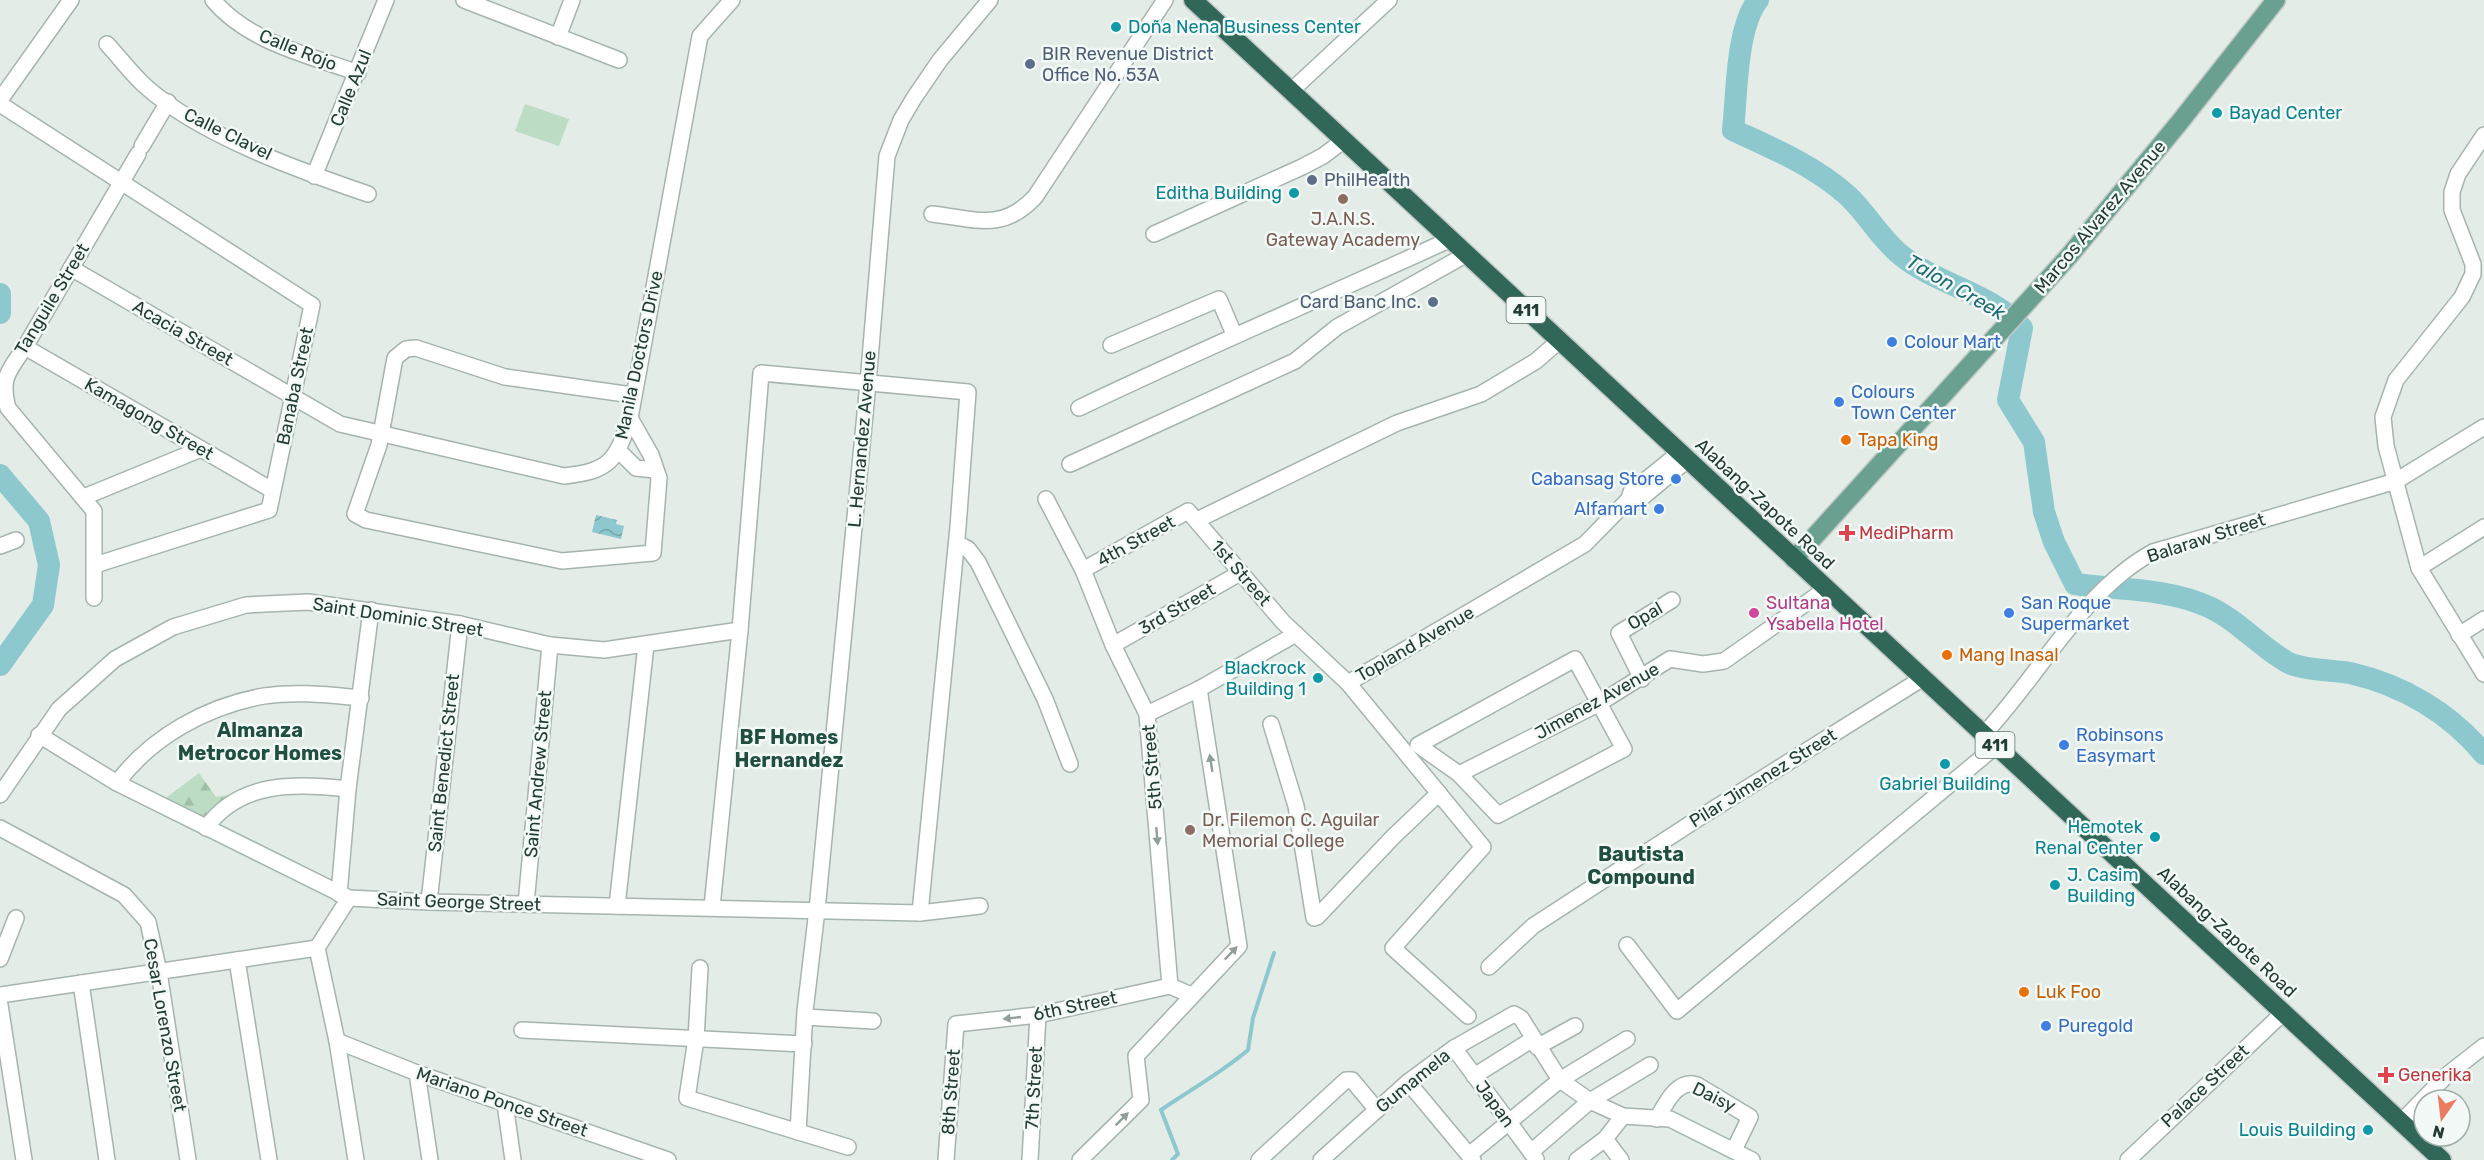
<svg xmlns="http://www.w3.org/2000/svg" width="2484" height="1160" viewBox="0 0 2484 1160" font-family="Rubik,sans-serif">
<style>
.forest{fill:url(#forest-firs)}
.park{fill:#bcdcc4}
.water{fill:url(#water-waves)}
.lines{fill:none;stroke-linecap:round;stroke-linejoin:round}
.stream{stroke:#8dc8cf;stroke-width:4}
.river{stroke:#8dc8cf;stroke-width:22}
.minor-casing{stroke:#a6b4ae;stroke-width:18}
.major-casing{stroke:#c1c8c6;stroke-width:21}
.highway-casing{stroke:#c1c8c6;stroke-width:21}
.minor{stroke:#fff;stroke-width:15}
.major{stroke:#69a08f;stroke-width:18}
.highway{stroke:#306759;stroke-width:18}
.oneway{fill:#919e9a}
.culture-dot{fill:#0f9aa8;stroke:#f3f9f6;stroke-width:2}
.service-dot{fill:#5c6f8a;stroke:#f3f9f6;stroke-width:2}
.education-dot{fill:#8d6e63;stroke:#f3f9f6;stroke-width:2}
.shop-dot{fill:#3f7fe0;stroke:#f3f9f6;stroke-width:2}
.food-dot{fill:#e8710a;stroke:#f3f9f6;stroke-width:2}
.health-dot{fill:#e0444e;stroke:#f3f9f6;stroke-width:2}
.hotel-dot{fill:#d1479c;stroke:#f3f9f6;stroke-width:2}
.labels{text-anchor:middle;dominant-baseline:central;stroke-width:5;stroke-linejoin:round;paint-order:stroke}
.shield{fill:#f3f9f6;stroke:#61756e;stroke-width:1.5}
.shield-label{font-size:16px;font-weight:bold;fill:#233c34}
.culture-label{font-size:18px;fill:#0d838f;stroke:#f3f9f6;text-anchor:end}
.street-label{font-size:18px;fill:#233c34;stroke:#f3f9f6}
.service-label{font-size:18px;fill:#4e5e75;stroke:#f3f9f6;text-anchor:start}
.education-label{font-size:18px;fill:#785e54;stroke:#f3f9f6}
.shop-label{font-size:18px;fill:#366cbe;stroke:#f3f9f6;text-anchor:start}
.food-label{font-size:18px;fill:#c56008;stroke:#f3f9f6;text-anchor:start}
.health-label{font-size:18px;fill:#be3a42;stroke:#f3f9f6;text-anchor:start}
.hotel-label{font-size:18px;fill:#b23c85;stroke:#f3f9f6;text-anchor:start}
.water-label{font-size:20px;font-style:italic;fill:#206c76;stroke:#f3f9f6}
.neighbourhood-label{font-size:20px;font-weight:bold;fill:#204e40;stroke:#f3f9f6}
</style>
<defs>
<pattern id="forest-firs" width="22" height="20" patternUnits="userSpaceOnUse" patternTransform="scale(1.5)"><rect width="22" height="20" fill="#bcdcc4"/><path d="M5 1l3.5 6h-7zM16 11l3.5 6h-7z" fill="#a1bea9"/></pattern>
<pattern id="water-waves" width="16" height="10" patternUnits="userSpaceOnUse" patternTransform="scale(1.5)"><rect width="16" height="10" fill="#8dc8cf"/><path d="M0 5q4-4 8 0t8 0" fill="none" stroke="#73a4a9"/></pattern>
</defs>
<rect width="100%" height="100%" fill="#e3ece7"/>
<polygon class="forest" points="199,773 216,797 239,793 204,817 166,798"/>
<polygon class="park" points="525,104 569,119 559,146 515,131"/>
<polygon class="water" points="596,515 617,520 616,524 624,526 621,539 592,532"/>
<g class="lines">
<path class="stream" d="M 1172,1160 L 1178,1154 L 1161,1110 C 1190,1090 1221,1073 1248,1050 L 1253,1018 L 1274,953"/>
<g class="river">
<path d="M 1758,0 C 1736,28 1737,94 1733,130 C 1774,149 1813,165 1847,195 C 1867,213 1880,239 1902,256 C 1938,285 1991,293 2022,328 L 2008,400 L 2034,442 L 2044,512 L 2054,542 L 2075,584 C 2119,590 2168,588 2209,607 C 2239,621 2260,647 2287,662 C 2301,670 2333,670 2350,673 C 2403,685 2450,713 2484,754"/>
<polyline points="0,294 0,313"/>
<polyline points="0,475 39,521 49,565 43,605 0,665"/>
</g>
<g class="minor-casing">
<g id="minor">
<path d="M 213,0 C 248,42 308,55 358,73"/>
<polyline points="464,0 619,60"/>
<polyline points="558,37 572,0"/>
<path d="M 107,44 C 120,58 131,73 144,85 C 199,135 298,170 368,194"/>
<polyline points="1291,91 1389,0"/>
<polyline points="0,100 71,0"/>
<polyline points="0,104 312,305 269,510 95,565"/>
<polyline points="2484,135 2458,174 2452,192 2452,210 2473,264 2473,274 2462,297 2396,380 2383,417 2386,446 2419,568 2484,674"/>
<polyline points="142,146 168,102"/>
<polyline points="314,176 386,0"/>
<path d="M 932,214 C 976,219 1002,232 1035,197 L 1165,0"/>
<polyline points="1154,234 1302,167 1323,156 1343,141"/>
<path d="M 71,268 L 340,424 L 564,476 C 610,471 616,461 630,418 L 700,36 L 732,0"/>
<polyline points="1111,345 1219,299 1234,334"/>
<polyline points="25,347 272,490"/>
<path d="M 1079,408 C 1202,349 1327,296 1451,239"/>
<polyline points="630,418 651,455 659,478 653,553 562,561 366,520 355,514 379,445 395,358 406,349 416,348 505,377 632,395"/>
<polyline points="619,451 636,468 655,470"/>
<polyline points="1070,464 1295,361 1337,327 1467,254"/>
<polyline points="84,497 201,449"/>
<polyline points="1046,499 1083,570 1113,645 1147,714 1170,986"/>
<polyline points="1629,499 1638,501 1687,460"/>
<polyline points="1197,520 1397,423 1481,394 1536,361 1559,341"/>
<polyline points="957,543 968,549 978,562 1045,699 1070,764"/>
<polyline points="0,546 16,540"/>
<polyline points="2419,568 2484,527"/>
<polyline points="1083,570 1188,511 1283,622 1348,683 1483,847 1393,948 1468,1016"/>
<path d="M 94,598 L 94,511 L 8,408 C 0,378 8,372 25,347 L 138,154"/>
<polyline points="2459,635 2484,619"/>
<polyline points="1113,645 1240,573"/>
<polygon points="1575,659 1624,749 1498,815 1459,774 1418,745"/>
<polyline points="1642,679 1619,633 1672,600"/>
<polyline points="1348,683 1585,544 1629,499 1631,492 1679,453"/>
<polyline points="1147,714 1199,689 1296,634"/>
<polyline points="1271,724 1296,806 1314,918 1317,917 1392,838 1439,793"/>
<path d="M 1984,734 C 2039,676 2082,591 2153,552 L 2396,481 L 2484,427"/>
<polyline points="39,735 117,783 349,898 429,902 920,913 980,906"/>
<polyline points="1459,774 1598,704 1670,659 1703,664 1724,661 1826,589"/>
<path d="M 117,783 C 151,737 207,706 264,696 C 296,691 329,695 361,698"/>
<polyline points="0,795 59,709 115,659 173,627 246,605 308,602 460,624 550,645 604,650 740,630"/>
<polyline points="0,828 124,895 148,922 159,972 188,1160"/>
<path d="M 206,828 C 239,781 296,783 348,789"/>
<polyline points="339,894 348,789 371,610"/>
<polyline points="429,902 460,624"/>
<polyline points="526,904 550,645"/>
<polyline points="617,906 646,645"/>
<polyline points="712,907 740,630 761,373 968,392 958,527 920,913"/>
<polyline points="1627,945 1677,1011 1996,746"/>
<polyline points="317,948 337,1041 356,1160"/>
<polyline points="317,948 349,898"/>
<polyline points="0,959 16,918"/>
<polyline points="237,960 269,1160"/>
<polyline points="1489,967 1533,926 1699,818 1923,678"/>
<polyline points="700,968 696,1039 687,1098 848,1147"/>
<polyline points="81,983 107,1160"/>
<polyline points="0,995 317,948"/>
<polyline points="0,1005 24,1160"/>
<polyline points="805,1017 873,1021"/>
<polyline points="522,1030 804,1044"/>
<polyline points="337,1041 417,1073 668,1160"/>
<polyline points="1537,1047 1575,1026"/>
<polyline points="1454,1048 1536,1159"/>
<polyline points="417,1073 430,1160"/>
<polyline points="1474,1076 1533,1039"/>
<polyline points="1408,1082 1473,1160"/>
<polyline points="505,1104 513,1160"/>
<path d="M 1657,1119 C 1665,1105 1677,1078 1697,1085 L 1750,1117 L 1734,1150"/>
<polyline points="2401,1122 2447,1075 2484,1046"/>
<polyline points="798,1132 805,1011 817,910 868,383 887,156 901,120 914,98 940,60 990,0"/>
<polyline points="1605,1139 1621,1160"/>
<polyline points="1531,1152 1590,1101 1650,1065"/>
<polyline points="1469,1155 1560,1080 1627,1039"/>
<polyline points="946,1160 956,1024 1038,1015 1170,986 1191,995"/>
<polyline points="1030,1160 1038,1015"/>
<polyline points="1080,1160 1141,1100 1136,1056 1239,946 1199,689"/>
<polyline points="1259,1160 1346,1080 1352,1080 1377,1110"/>
<polyline points="1321,1160 1408,1082 1454,1048 1514,1014 1521,1018 1560,1080 1590,1101 1623,1116 1670,1119 1752,1160"/>
<polyline points="1577,1160 1605,1139 1623,1116"/>
<polyline points="2128,1160 2283,1013"/>
</g>
</g>
<g class="major-casing">
<polyline id="major" points="1794,559 2069,256 2179,123 2276,0"/>
</g>
<g class="highway-casing">
<polyline id="highway" points="1193,0 2442,1160"/>
</g>
<use href="#minor" class="minor"/>
<use href="#major" class="major"/>
<use href="#highway" class="highway"/>
</g>
<defs><path id="oneway-solid" d="M-6-.8H1V-3.2L6.5 0L1 3.2V.8H-6Z" transform="scale(1.5)"/></defs>
<g class="oneway">
<use href="#oneway-solid" transform="translate(1211 763) rotate(-99)"/>
<use href="#oneway-solid" transform="translate(1157 836) rotate(85)"/>
<use href="#oneway-solid" transform="translate(1231 953) rotate(-46)"/>
<use href="#oneway-solid" transform="translate(1012 1018) rotate(174)"/>
<use href="#oneway-solid" transform="translate(1122 1119) rotate(-45)"/>
</g>
<g class="culture-dot">
<circle cx="1116" cy="27" r="6"/>
<circle cx="2217" cy="113" r="6"/>
<circle cx="1294" cy="193" r="6"/>
<circle cx="1318" cy="678" r="6"/>
<circle cx="1945" cy="764" r="6"/>
<circle cx="2155" cy="837" r="6"/>
<circle cx="2055" cy="885" r="6"/>
<circle cx="2368" cy="1130" r="6"/>
</g>
<g class="service-dot">
<circle cx="1030" cy="64" r="6"/>
<circle cx="1312" cy="180" r="6"/>
<circle cx="1433" cy="302" r="6"/>
</g>
<g class="education-dot">
<circle cx="1343" cy="199" r="6"/>
<circle cx="1190" cy="830" r="6"/>
</g>
<g class="shop-dot">
<circle cx="1892" cy="342" r="6"/>
<circle cx="1839" cy="402" r="6"/>
<circle cx="1676" cy="479" r="6"/>
<circle cx="1659" cy="509" r="6"/>
<circle cx="2009" cy="613" r="6"/>
<circle cx="2064" cy="745" r="6"/>
<circle cx="2046" cy="1026" r="6"/>
</g>
<g class="food-dot">
<circle cx="1846" cy="440" r="6"/>
<circle cx="1947" cy="655" r="6"/>
<circle cx="2024" cy="992" r="6"/>
</g>
<g class="health-dot">
<path d="M1844 524h6v6h6v6h-6v6h-6v-6h-6v-6h6z"/>
<path d="M2383 1066h6v6h6v6h-6v6h-6v-6h-6v-6h6z"/>
</g>
<circle class="hotel-dot" cx="1754" cy="613" r="6"/>
<g class="labels">
<g class="shield">
<rect x="1506.5" y="297" width="39" height="26" rx="4.5"/>
<rect x="1975.5" y="732" width="39" height="26" rx="4.5"/>
</g>
<g class="shield-label">
<text x="1526" y="310">411</text>
<text x="1995" y="745">411</text>
</g>
<g class="culture-label">
<text x="1128" y="27" text-anchor="start">Doña Nena Business Center</text>
<text x="2229" y="113" text-anchor="start">Bayad Center</text>
<text x="1282" y="193">Editha Building</text>
<text x="1306" y="668">Blackrock<tspan x="1306" dy="21">Building 1</tspan></text>
<text x="1945" y="784" text-anchor="middle">Gabriel Building</text>
<text x="2143" y="827">Hemotek<tspan x="2143" dy="21">Renal Center</tspan></text>
<text x="2067" y="875" text-anchor="start">J. Casim<tspan x="2067" dy="21">Building</tspan></text>
<text x="2356" y="1130">Louis Building</text>
</g>
<g class="street-label">
<text transform="translate(298 50) rotate(22)">Calle Rojo</text>
<text transform="translate(351 88) rotate(-68)">Calle Azul</text>
<text transform="translate(228 134) rotate(26)">Calle Clavel</text>
<text transform="translate(2100 217) rotate(-50)">Marcos Alvarez Avenue</text>
<text transform="translate(52 299) rotate(-59)">Tanguile Street</text>
<text transform="translate(183 333) rotate(30)">Acacia Street</text>
<text transform="translate(639 355) rotate(-78)">Manila Doctors Drive</text>
<text transform="translate(295 386) rotate(-78)">Banaba Street</text>
<text transform="translate(149 419) rotate(30)">Kamagong Street</text>
<text transform="translate(862 439) rotate(-85)">L. Hernandez Avenue</text>
<text transform="translate(1765 504) rotate(43)">Alabang-Zapote Road</text>
<text transform="translate(2206 538) rotate(-18)">Balaraw Street</text>
<text transform="translate(1136 541) rotate(-29)">4th Street</text>
<text transform="translate(1241 573) rotate(49)">1st Street</text>
<text transform="translate(1177 609) rotate(-30)">3rd Street</text>
<text transform="translate(1645 616) rotate(-30)">Opal</text>
<text transform="translate(398 617) rotate(9)">Saint Dominic Street</text>
<text transform="translate(1415 644) rotate(-30)">Topland Avenue</text>
<text transform="translate(1597 701) rotate(-29)">Jimenez Avenue</text>
<text transform="translate(444 763) rotate(-84)">Saint Benedict Street</text>
<text transform="translate(1152 767) rotate(-95)">5th Street</text>
<text transform="translate(538 774) rotate(-85)">Saint Andrew Street</text>
<text transform="translate(1763 778) rotate(-32)">Pilar Jimenez Street</text>
<text transform="translate(459 902) rotate(2)">Saint George Street</text>
<text transform="translate(2227 932) rotate(43)">Alabang-Zapote Road</text>
<text transform="translate(1075 1006) rotate(-12)">6th Street</text>
<text transform="translate(165 1025) rotate(80)">Cesar Lorenzo Street</text>
<text transform="translate(1413 1081) rotate(-39)">Gumamela</text>
<text transform="translate(2205 1086) rotate(-43)">Palace Street</text>
<text transform="translate(1034 1088) rotate(-87)">7th Street</text>
<text transform="translate(951 1092) rotate(-86)">8th Street</text>
<text transform="translate(1714 1097) rotate(26)">Daisy</text>
<text transform="translate(502 1102) rotate(19)">Mariano Ponce Street</text>
<text transform="translate(1495 1104) rotate(54)">Japan</text>
</g>
<g class="service-label">
<text x="1042" y="54">BIR Revenue District<tspan x="1042" dy="21">Office No. 53A</tspan></text>
<text x="1324" y="180">PhilHealth</text>
<text x="1421" y="302" text-anchor="end">Card Banc Inc.</text>
</g>
<g class="education-label">
<text x="1343" y="219">J.A.N.S.<tspan x="1343" dy="21">Gateway Academy</tspan></text>
<text x="1202" y="820" text-anchor="start">Dr. Filemon C. Aguilar<tspan x="1202" dy="21">Memorial College</tspan></text>
</g>
<g class="shop-label">
<text x="1904" y="342">Colour Mart</text>
<text x="1851" y="392">Colours<tspan x="1851" dy="21">Town Center</tspan></text>
<text x="1664" y="479" text-anchor="end">Cabansag Store</text>
<text x="1647" y="509" text-anchor="end">Alfamart</text>
<text x="2021" y="603">San Roque<tspan x="2021" dy="21">Supermarket</tspan></text>
<text x="2076" y="735">Robinsons<tspan x="2076" dy="21">Easymart</tspan></text>
<text x="2058" y="1026">Puregold</text>
</g>
<g class="food-label">
<text x="1858" y="440">Tapa King</text>
<text x="1959" y="655">Mang Inasal</text>
<text x="2036" y="992">Luk Foo</text>
</g>
<g class="health-label">
<text x="1859" y="533">MediPharm</text>
<text x="2398" y="1075">Generika</text>
</g>
<g class="hotel-label">
<text x="1766" y="603">Sultana<tspan x="1766" dy="21">Ysabella Hotel</tspan></text>
</g>
<g class="water-label">
<text transform="translate(1956 287) rotate(30)">Talon Creek</text>
</g>
<g class="neighbourhood-label">
<text x="260" y="730">Almanza<tspan x="260" dy="23">Metrocor Homes</tspan></text>
<text x="789" y="737">BF Homes<tspan x="789" dy="23">Hernandez</tspan></text>
<text x="1641" y="854">Bautista<tspan x="1641" dy="23">Compound</tspan></text>
</g>
</g>
<g transform="translate(2442 1118) rotate(194)"><circle r="28" fill="#f3f9f6" stroke="#a0ada8" stroke-width="1.5"/>
<path d="M0-4.5L10 22L0 15L-10 22Z" fill="#ec7c61"/>
<text y="-9" font-size="16" font-weight="bold" text-anchor="middle" fill="#233c34">N</text>
</g>
</svg>
